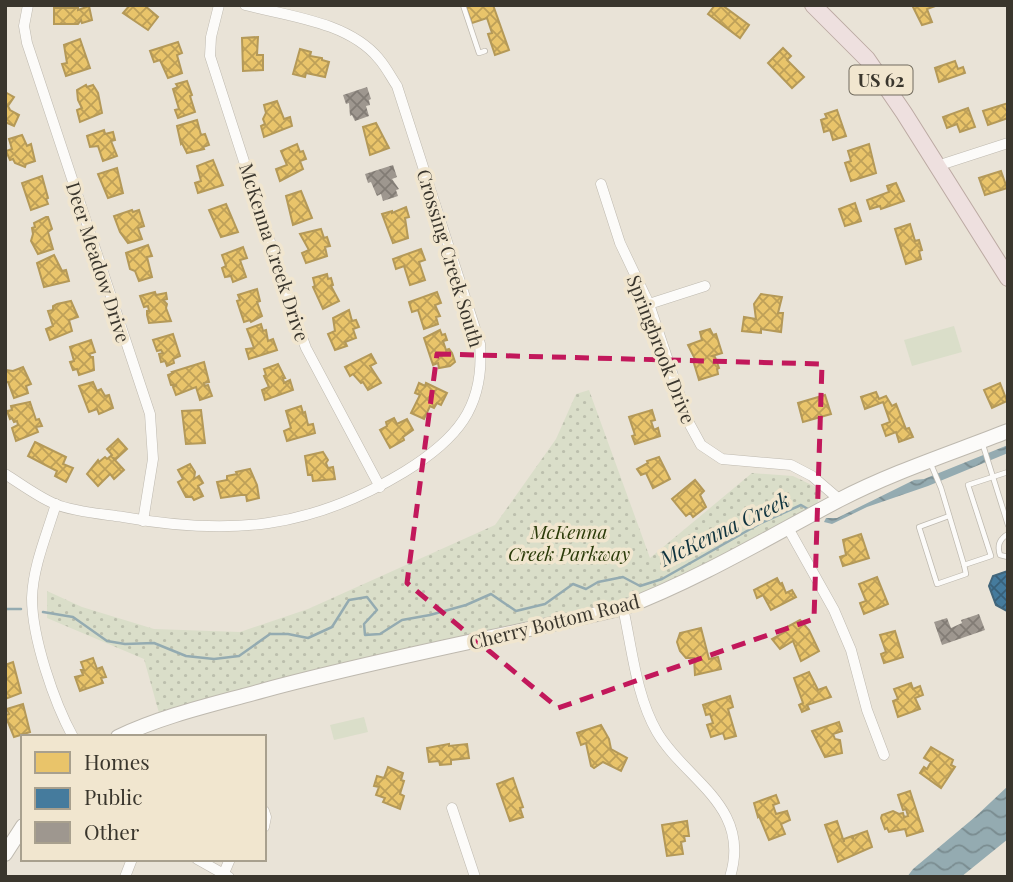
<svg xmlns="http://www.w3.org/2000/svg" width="1013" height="882" viewBox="0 0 1013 882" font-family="'Playfair Display',serif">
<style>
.green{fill:#dadec9}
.park{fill:url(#park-dots)}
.water{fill:url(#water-waves)}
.homes{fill:url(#homes-cross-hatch);stroke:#b49958;stroke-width:2}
.public{fill:url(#public-cross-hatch);stroke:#42667b;stroke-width:2}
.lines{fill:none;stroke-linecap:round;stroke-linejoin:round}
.stream{stroke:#94abb1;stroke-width:2.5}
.building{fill:url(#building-cross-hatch)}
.service-casing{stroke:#beb9af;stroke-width:6}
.minor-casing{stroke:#beb9af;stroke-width:11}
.secondary-casing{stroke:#beb9af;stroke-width:16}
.trunk-casing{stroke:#bcaaa3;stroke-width:18}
.service{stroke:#fcfbf9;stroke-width:4.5}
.minor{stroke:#fcfbf9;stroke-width:10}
.secondary{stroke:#fcfbf9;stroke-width:14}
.trunk{stroke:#eee0df;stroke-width:16}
.marked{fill:none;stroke:#c2185b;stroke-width:5;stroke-dasharray:14 9;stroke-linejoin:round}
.labels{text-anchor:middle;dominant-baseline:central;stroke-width:7;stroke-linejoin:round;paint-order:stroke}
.shield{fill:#f1e6cf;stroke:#716b5e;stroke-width:2}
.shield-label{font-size:18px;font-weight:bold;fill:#3a362d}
.street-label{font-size:19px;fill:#3a362d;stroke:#f1e6cf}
.park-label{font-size:19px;font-style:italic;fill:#2b3b09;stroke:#f1e6cf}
.water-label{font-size:21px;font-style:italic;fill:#0f333e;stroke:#f1e6cf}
</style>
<defs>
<pattern id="park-dots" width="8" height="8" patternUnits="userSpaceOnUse" patternTransform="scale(1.75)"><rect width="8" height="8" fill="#dadec9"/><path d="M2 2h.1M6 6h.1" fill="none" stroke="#bcbfad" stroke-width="1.8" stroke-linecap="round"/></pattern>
<pattern id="water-waves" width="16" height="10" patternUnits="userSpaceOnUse" patternTransform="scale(1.75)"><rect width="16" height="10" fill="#94abb1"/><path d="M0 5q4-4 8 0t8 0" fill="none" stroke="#7a8c90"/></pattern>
<pattern id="homes-cross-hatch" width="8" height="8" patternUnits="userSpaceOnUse" patternTransform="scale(1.75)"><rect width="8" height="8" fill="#e9c46a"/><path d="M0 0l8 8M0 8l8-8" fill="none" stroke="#bea058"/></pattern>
<pattern id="public-cross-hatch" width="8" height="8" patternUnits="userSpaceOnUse" patternTransform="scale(1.75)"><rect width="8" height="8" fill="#457b9d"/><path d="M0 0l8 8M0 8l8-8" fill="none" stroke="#386079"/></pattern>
<pattern id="building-cross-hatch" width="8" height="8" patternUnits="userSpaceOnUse" patternTransform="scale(1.75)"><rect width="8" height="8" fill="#9e978f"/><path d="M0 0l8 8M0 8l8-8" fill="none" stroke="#827c75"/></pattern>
</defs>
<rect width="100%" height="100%" fill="#e9e3d7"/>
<g class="green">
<polygon points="954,326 962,352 912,366 904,340"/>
<polygon points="364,717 368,732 334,740 330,725"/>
</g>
<polygon class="park" points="589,390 650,558 752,473 793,476 820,489 817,506 656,590 576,612 159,713 144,659 47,618 47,591 82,607 154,629 240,632 308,609 495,525 556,439 576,394"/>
<g class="water">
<polygon points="1008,445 1008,453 928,486 867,507 832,524 824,522 826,518 837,518 914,480 924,479"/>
<polygon points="1008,786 1008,839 961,877 907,877 913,869 975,817"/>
</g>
<g class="homes">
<polygon points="130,5 144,5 158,17 148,30 123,13"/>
<polygon points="470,5 493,5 509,50 495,55 488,34 492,33 487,18 472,23 466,7"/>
<polygon points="715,5 722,5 749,25 740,38 708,14"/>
<polygon points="912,5 938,5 927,9 932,22 922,25"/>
<polygon points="89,6 92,20 82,23 81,20 78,24 54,24 54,8 78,8 78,10"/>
<polygon points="258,37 257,55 263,55 263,70 243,71 242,38"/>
<polygon points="80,39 90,68 66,76 62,64 67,63 64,45"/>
<polygon points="178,42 182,53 177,55 182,73 168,78 160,60 154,62 150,51"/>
<polygon points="783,48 791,56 787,60 804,77 792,88 768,63"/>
<polygon points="300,49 311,52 310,56 322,58 322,60 329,62 325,77 306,73 305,77 293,74"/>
<polygon points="955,61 958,69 963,67 965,73 939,82 935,68"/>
<polygon points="187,81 192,95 190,96 195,112 178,118 175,110 179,109 173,89 178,87 176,84"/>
<polygon points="86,85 87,87 93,85 98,93 102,113 80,122 77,110 82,108 78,100 77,90"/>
<polygon points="5,92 14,97 8,106 10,110 19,115 14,126 5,122"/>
<polygon points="277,101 284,119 290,117 292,126 264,137 261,126 265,124 263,119 266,113 264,105"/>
<polygon points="1008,103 1008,118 988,125 983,111"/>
<polygon points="968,108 975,127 960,132 957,124 947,128 943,117"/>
<polygon points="837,110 846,136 833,140 830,130 824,132 821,120 827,118 825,114"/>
<polygon points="197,120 201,135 205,134 209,145 203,147 204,149 187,153 182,143 181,144 177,126"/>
<polygon points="376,123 389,148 370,155 363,127"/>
<polygon points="104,130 105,134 113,132 115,140 111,141 117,156 103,161 98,146 90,147 87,136"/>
<polygon points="22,135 27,146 31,144 35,161 26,164 25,167 15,163 13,159 10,160 6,151 12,149 9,139"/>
<polygon points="297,144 300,152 303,151 306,159 300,161 303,169 280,181 276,169 287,165 281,151"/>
<polygon points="869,144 876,173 851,181 845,163 851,161 848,151"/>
<polygon points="213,160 223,185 198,193 195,183 201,181 197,166"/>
<polygon points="117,168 123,193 108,198 98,174"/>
<polygon points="1001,171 1007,188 985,195 979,178"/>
<polygon points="42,176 48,198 46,199 48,204 31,210 22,183"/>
<polygon points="896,183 904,201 881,209 880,206 870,209 867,200 889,192 887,186"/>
<polygon points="301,191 312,218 293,225 286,196"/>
<polygon points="855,203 861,221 845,226 839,209"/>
<polygon points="226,204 238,232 221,237 209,210"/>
<polygon points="406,207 409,217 405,218 408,238 393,243 382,214 392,211 392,213"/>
<polygon points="132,210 133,212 139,210 144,226 138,228 142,239 128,243 120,232 114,216"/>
<polygon points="46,217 48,217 52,229 48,232 53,249 38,254 31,241 33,234 32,228 35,227 34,223"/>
<polygon points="910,224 915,241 919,240 922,250 919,251 921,259 906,264 895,229"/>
<polygon points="321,229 324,238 327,237 330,246 325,247 327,256 306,263 302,253 309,250 300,234"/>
<polygon points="148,245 152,256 147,257 152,277 139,281 135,271 130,269 126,253"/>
<polygon points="243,247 247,258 240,260 246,277 233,282 231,276 225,277 222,268 226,266 222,255"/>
<polygon points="421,249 425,260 419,262 425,280 410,285 404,266 396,269 393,259"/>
<polygon points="54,255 62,271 66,270 69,281 44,287 37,263"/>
<polygon points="327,274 328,279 331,278 333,285 331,286 339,301 323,309 313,287 315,286 313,278"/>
<polygon points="257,289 260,301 257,302 262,316 251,322 250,320 244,322 237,301 240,300 238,295"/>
<polygon points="155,292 156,295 166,293 167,299 163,300 167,304 166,308 171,321 149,323 147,315 147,311 149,311 148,306 144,307 140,296"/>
<polygon points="437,292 441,303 435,305 440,316 436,317 438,324 424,329 418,310 412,312 409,302"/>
<polygon points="761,294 782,297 778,313 783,313 781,332 761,329 761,333 742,331 744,317 756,319 754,304"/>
<polygon points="71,301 78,317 69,320 72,331 50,340 46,329 53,326 48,311 53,310 53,306 57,304"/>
<polygon points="349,310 352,321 356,320 359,327 353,329 356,338 345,342 347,346 335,350 328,334 335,331 333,318"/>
<polygon points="261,324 263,331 266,330 268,341 273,339 277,350 249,359 246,349 254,348 247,329"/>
<polygon points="710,329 713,335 716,334 722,353 712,356 715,357 719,368 717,369 718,374 699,380 693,360 695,359 688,345 702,340 700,332"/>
<polygon points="440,330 442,335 445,334 447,340 443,341 446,350 449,349 452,353 455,362 450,366 439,368 438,363 433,365 424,338"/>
<polygon points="173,334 180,356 173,359 174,363 167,366 165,361 161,362 159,354 163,353 161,350 157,351 153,340"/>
<polygon points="91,340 95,352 89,354 91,357 93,357 94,370 79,375 77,369 73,370 70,362 74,361 70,347"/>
<polygon points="371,354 376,363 370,366 381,383 368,390 363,382 361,383 353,374 350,376 345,367"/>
<polygon points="204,362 209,382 204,383 205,386 208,385 212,396 200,400 196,387 176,395 173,387 177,385 171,385 168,375 173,373 172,372"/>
<polygon points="278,364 285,378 283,378 284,383 290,380 293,390 265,400 262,390 269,387 264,376 266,375 264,369"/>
<polygon points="23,367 31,384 26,386 28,393 14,398 8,382 5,382 5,370 13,371"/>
<polygon points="93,382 97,391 101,389 105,396 109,395 113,408 99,414 97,409 89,412 79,386"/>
<polygon points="419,383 425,386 426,383 447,393 441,405 437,403 434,408 430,406 424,419 411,413 420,395 415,393"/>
<polygon points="1000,383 1007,401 992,408 984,390"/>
<polygon points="876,392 879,399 886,396 892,406 896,404 906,429 909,428 913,437 899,442 896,432 886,436 882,425 890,422 883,402 865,409 861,397"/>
<polygon points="825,395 831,414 803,422 798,403"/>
<polygon points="30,402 36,420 39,419 42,426 36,427 38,432 16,441 12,428 18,425 17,421 14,422 12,418 10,419 7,411 12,410 11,406"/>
<polygon points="301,406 303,413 305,412 308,425 313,424 315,433 287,441 284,431 291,428 286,411"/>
<polygon points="201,410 205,443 186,444 182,411"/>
<polygon points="652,410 655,420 651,421 654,430 658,428 660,436 635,444 632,436 635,435 629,417"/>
<polygon points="394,418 397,424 407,419 413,430 403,437 404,440 390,448 380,430 387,426 386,422"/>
<polygon points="118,439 127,449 116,459 113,458 124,470 114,479 110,474 98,486 87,474 98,460 99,462 105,457 107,459 112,455 107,449"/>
<polygon points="35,442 66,457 63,464 73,468 66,482 55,476 57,471 28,456"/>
<polygon points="323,452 328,460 326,463 328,468 333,467 335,479 313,481 312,475 308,475 305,456"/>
<polygon points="659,457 670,479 653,488 646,473 641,475 637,469 648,463 647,461"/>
<polygon points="190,464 195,472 194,479 199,476 203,483 198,486 203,496 194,500 192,497 186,497 178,482 183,479 178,470"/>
<polygon points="250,469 257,485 259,498 247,501 246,495 241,495 221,498 217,482 227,480 227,476 237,474 236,472"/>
<polygon points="695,480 704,491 700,495 706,507 693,517 690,513 686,516 672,499"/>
<polygon points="861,534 869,558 843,566 840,557 846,555 843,540"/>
<polygon points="877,577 888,604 864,614 860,603 866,601 859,584"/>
<polygon points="777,578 780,584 782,583 786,593 792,590 796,597 771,610 763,595 757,598 754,590"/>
<polygon points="800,620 809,630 819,651 801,661 793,641 780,649 772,639 785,632 783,629"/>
<polygon points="701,628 709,659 718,657 721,669 695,675 694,658 686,658 680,651 677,642 680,633"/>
<polygon points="895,631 903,657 884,663 881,654 886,652 880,635"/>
<polygon points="93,658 97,669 102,667 106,677 101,678 103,683 80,691 75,677 83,675 81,670 84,670 81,662"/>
<polygon points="13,662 21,693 5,699 5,665"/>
<polygon points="809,672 818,690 826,687 831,697 807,705 809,709 802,712 799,705 803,703 794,678"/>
<polygon points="911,683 913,689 920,686 923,695 915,698 920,709 898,717 893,701 898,699 894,689"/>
<polygon points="730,696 733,707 728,709 736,736 725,739 723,733 711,737 707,725 713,723 710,714 706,715 703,705"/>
<polygon points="23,704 30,732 14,737 5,715 9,714 7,709"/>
<polygon points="839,722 842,731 833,734 835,739 840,740 842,753 825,757 812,731"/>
<polygon points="601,725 609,739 611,749 627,758 621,771 603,762 594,768 591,766 586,743 581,745 577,733"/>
<polygon points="449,744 449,746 467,744 469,758 451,760 451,764 440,765 439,761 429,762 427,748"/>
<polygon points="931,747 953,760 951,765 955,767 941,788 920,773 924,767 927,769 931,762 924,758"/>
<polygon points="388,767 403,773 401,780 404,781 400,794 404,796 400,809 383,802 385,798 376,795 379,787 374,786 377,776 384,778"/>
<polygon points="513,778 523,807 520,808 523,817 510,821 497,784"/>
<polygon points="910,791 923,831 907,836 905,829 889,832 887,828 885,829 881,818 882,815 893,811 899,814 903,813 904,817 908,816 906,809 903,810 898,795"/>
<polygon points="776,795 779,803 773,805 776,814 787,811 790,820 781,824 785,834 769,840 759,816 758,817 754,803"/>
<polygon points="687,821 689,836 684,836 685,841 681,842 683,854 667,856 662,825"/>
<polygon points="837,821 844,842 844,839 852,836 853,839 853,836 867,831 872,847 838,862 825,825"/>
</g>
<polygon class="public" points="1008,571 1008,611 1007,611 996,605 989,586 993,576"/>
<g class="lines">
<g class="stream">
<polyline points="5,609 21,609"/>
<polyline points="43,612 73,617 107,641 125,644 154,643 186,656 214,659 239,656 270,634 288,634 308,638 332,627 349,600 367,597 377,610 364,624 365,635 380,634 402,620 430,615 466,605 491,594 516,611 545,604 573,584 586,589 598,582 623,577 640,586 662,579 761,523 801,505 808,509"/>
</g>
</g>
<g class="building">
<polygon points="367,87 371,99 369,100 370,105 366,106 369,116 355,121 352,115 350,116 349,103 346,104 343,95"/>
<polygon points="393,165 397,177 392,179 399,189 396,190 398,196 383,201 381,194 377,196 371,182 368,183 365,174"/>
<polygon points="979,614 985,630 942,645 934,622 947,618 951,628 962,623 961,620"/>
</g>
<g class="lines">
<g class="service-casing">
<g id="service">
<polyline points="463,5 479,53 485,51"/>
<polyline points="982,442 1008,525"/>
<polyline points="930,462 941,488 964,565 991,556 968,485 1008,472"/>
<polyline points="949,516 919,527 937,584 966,574 964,565"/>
<path d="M 1008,534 C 999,539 997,546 1000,555 L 1008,557"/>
</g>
</g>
<g class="minor-casing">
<g id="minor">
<polyline points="28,5 24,26 27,43 150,414 153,459 143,521"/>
<polyline points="219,5 211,37 210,56 293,313 306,348 380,487"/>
<polyline points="937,166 1008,143"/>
<polyline points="601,184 620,243 649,304 689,423 701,445 722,459 791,465 812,476 840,500"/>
<polyline points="649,304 705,286"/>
<path d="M 5,474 C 21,484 38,497 55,504 C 74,512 103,514 123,517 C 230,536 310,529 404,472 C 456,440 485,408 480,344 L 397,86 C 391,77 386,67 379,59 C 349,22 288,16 245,5"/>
<path d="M 56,504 C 47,534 33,566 32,598 C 32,638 54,702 73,737"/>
<polyline points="788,528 834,610 851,650 867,710 884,755"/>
<path d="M 623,608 C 632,648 636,696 657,732 C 685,780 752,806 730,877"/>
<polyline points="452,808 475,877"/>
<polyline points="264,811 266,817 264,827"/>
<polyline points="197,859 229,877"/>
<polyline points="224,873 230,859"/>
<polyline points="125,877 132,859"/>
</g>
</g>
<g class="secondary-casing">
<g id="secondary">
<path d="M 118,737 C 164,715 215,704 265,690 C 383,658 504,636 623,608 C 699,579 767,538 839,500 C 893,472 952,453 1008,431"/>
<polyline points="5,854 23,826"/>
</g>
</g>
<g class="trunk-casing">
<polyline id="trunk" points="813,5 867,59 904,113 1008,278"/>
</g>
<use href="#service" class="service"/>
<use href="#minor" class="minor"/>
<use href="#secondary" class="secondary"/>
<use href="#trunk" class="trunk"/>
</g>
<path class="marked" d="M 437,354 L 822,364 L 814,619 L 558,708 L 407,583 Z"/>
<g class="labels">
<rect class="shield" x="849.5" y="65.5" width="63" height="29" rx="5"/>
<g class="shield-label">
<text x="881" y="80">US 62</text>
</g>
<g class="street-label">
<text transform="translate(275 252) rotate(72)">McKenna Creek Drive</text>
<text transform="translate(451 258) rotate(73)">Crossing Creek South</text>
<text transform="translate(99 262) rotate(72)">Deer Meadow Drive</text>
<text transform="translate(662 349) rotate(69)">Springbrook Drive</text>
<text transform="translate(554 621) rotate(-14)">Cherry Bottom Road</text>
</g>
<g class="park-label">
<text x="569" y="531">McKenna<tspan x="569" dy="22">Creek Parkway</tspan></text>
</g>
<g class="water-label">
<text transform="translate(724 528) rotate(-26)">McKenna Creek</text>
</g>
</g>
<rect width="1013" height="882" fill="none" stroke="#3a362d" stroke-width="14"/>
<rect x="21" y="735" width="245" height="126" fill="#f1e6cf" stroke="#a8a08e" stroke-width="2"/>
<rect x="35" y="752" width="35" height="21" fill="#e9c46a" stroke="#a8a08e" stroke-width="2"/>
<text x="84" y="770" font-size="21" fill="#3a362d">Homes</text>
<rect x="35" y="788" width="35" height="21" fill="#457b9d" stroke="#a8a08e" stroke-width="2"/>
<text x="84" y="805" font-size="21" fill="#3a362d">Public</text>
<rect x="35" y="822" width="35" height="21" fill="#9e978f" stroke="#a8a08e" stroke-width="2"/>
<text x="84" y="840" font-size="21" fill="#3a362d">Other</text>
</svg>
